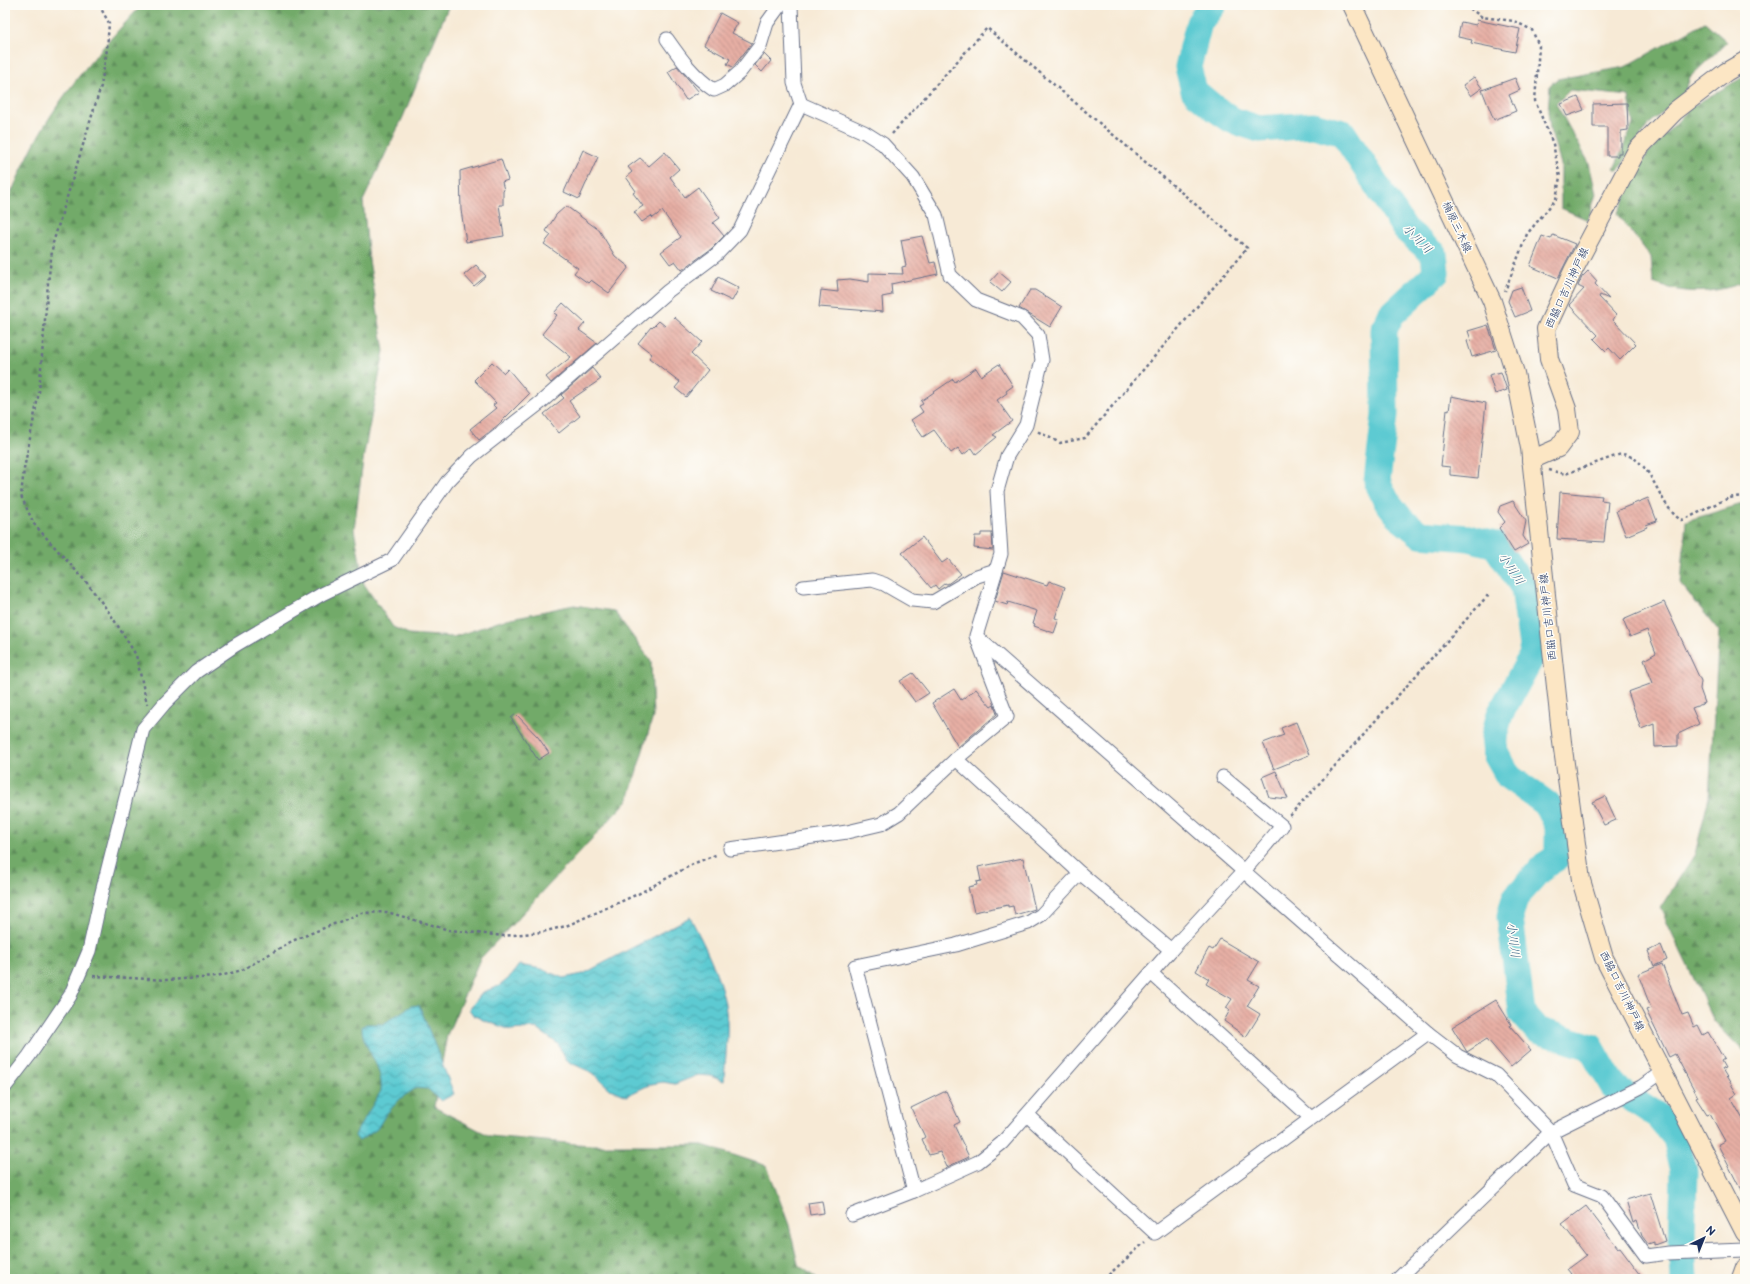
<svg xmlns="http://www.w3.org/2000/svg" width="1750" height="1284" viewBox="0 0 1750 1284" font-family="'Balsamiq Sans','Klee One',sans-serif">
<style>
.forest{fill:url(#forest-firs);stroke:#466c64}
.water{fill:url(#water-waves);stroke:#3c7c98}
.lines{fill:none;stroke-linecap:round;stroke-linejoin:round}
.river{stroke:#5dcad2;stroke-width:27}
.building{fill:url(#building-back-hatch)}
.minor-casing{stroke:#687088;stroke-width:15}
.secondary-casing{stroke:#687088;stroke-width:20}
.path{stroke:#687088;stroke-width:2.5;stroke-dasharray:3 3;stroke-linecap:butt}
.minor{stroke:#fff;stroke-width:13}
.secondary{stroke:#fce6c4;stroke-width:18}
.labels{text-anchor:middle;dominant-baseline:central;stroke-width:3;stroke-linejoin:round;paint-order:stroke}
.street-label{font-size:11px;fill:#1b2f5e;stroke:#fdfcf7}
.water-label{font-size:12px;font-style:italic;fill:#2f5e81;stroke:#fdfcf7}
</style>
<defs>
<pattern id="forest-firs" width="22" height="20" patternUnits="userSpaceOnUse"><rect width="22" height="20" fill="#72aa69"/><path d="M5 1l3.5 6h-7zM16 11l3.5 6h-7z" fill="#5d8b5a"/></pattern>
<pattern id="water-waves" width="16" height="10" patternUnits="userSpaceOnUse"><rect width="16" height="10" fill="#5dcad2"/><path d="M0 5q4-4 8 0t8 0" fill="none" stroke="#4ca4ae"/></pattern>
<pattern id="building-back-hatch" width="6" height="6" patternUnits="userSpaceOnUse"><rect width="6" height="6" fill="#e7afa4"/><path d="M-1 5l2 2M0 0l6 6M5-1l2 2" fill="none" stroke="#ba8f89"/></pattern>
</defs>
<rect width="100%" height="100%" fill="#fdfcf7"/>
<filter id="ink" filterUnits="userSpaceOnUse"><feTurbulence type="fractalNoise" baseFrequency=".025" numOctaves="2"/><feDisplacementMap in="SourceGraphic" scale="8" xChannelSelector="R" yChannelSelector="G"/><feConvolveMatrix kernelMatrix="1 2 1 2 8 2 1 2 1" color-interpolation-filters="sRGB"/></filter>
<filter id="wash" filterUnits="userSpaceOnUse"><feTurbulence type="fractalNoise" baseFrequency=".012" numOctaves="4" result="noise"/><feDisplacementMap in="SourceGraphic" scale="16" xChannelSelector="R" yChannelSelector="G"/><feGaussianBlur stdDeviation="0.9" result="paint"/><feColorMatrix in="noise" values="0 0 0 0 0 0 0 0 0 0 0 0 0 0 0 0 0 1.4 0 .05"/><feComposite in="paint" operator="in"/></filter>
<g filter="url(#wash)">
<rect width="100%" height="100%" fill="#f7ead6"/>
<g class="forest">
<path d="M 142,5 L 449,5 L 403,117 L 363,201 L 369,260 L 384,351 L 364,454 L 354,529 L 364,584 L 393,627 L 409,634 L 453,637 L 507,619 L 574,605 L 614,611 L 651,661 L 653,717 L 628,800 L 480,959 L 447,1035 L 434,1107 L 490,1136 L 589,1145 L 703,1145 L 767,1166 L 789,1225 L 798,1264 L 817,1279 L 5,1279 L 5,207 C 14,187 23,165 33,146 C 61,93 101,48 142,5 Z"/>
<polygon points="1705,22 1727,42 1690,77 1684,94 1648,125 1618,171 1614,169 1633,124 1629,96 1570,90 1556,104 1589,163 1596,194 1588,220 1561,208 1561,164 1550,130 1548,111 1550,85 1557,79 1625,67"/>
<path d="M 1745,76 L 1745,282 C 1713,294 1685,295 1653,283 L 1651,257 L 1617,214 L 1647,154 L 1691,107 Z"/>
<polygon points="1745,503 1745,1053 1714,1021 1660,908 1695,854 1709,797 1719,631 1681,584 1686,521"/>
</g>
<g class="water">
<path d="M 690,917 C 707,950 724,982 727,1020 C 728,1040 725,1061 724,1081 L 710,1076 L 698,1075 L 675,1084 L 663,1082 L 651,1084 L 626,1096 L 610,1089 L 593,1073 L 571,1063 L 566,1060 L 558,1044 L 536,1028 L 511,1030 L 483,1020 L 473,1015 L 469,1009 L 483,992 L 499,986 L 508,979 L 519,965 L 542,969 L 563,978 L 583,974 Z"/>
<path d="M 419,1005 L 454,1094 L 441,1101 L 428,1089 L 416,1088 L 401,1098 L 386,1114 L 377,1129 L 359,1141 L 355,1136 L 357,1131 L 381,1091 C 384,1065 362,1048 362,1027 L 366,1024 L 383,1024 L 411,1006 Z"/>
</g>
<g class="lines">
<polyline class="river" points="1213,5 1199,23 1188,67 1194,91 1213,107 1232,120 1259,129 1313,125 1343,133 1405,229 1434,254 1436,273 1391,315 1384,330 1385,415 1377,481 1386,500 1401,519 1420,534 1469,538 1495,545 1524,588 1533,654 1500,714 1494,736 1496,754 1509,777 1547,804 1558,826 1558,857 1545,865 1515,898 1510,917 1522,1013 1537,1030 1591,1047 1613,1086 1658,1116 1676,1138 1684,1171 1682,1242 1684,1279"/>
</g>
<g id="blocks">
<g class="building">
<polygon points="720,13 738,23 732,33 752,43 733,67 727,64 730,59 704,45"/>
<polygon points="1477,20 1520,29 1515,52 1471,43 1472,40 1458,37 1461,22 1476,25"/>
<polygon points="764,54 771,61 762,72 755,65"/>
<polygon points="677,66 699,92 686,100 668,72"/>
<polygon points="1474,77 1482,88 1471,96 1463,85"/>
<polygon points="1515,78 1520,90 1509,95 1516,111 1494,120 1482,90"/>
<polygon points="1578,97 1584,110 1567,116 1561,104"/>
<polygon points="1627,103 1628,130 1621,131 1621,153 1618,153 1618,156 1607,156 1607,127 1593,127 1593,104"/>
<polygon points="583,150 598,157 579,199 564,192"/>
<polygon points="665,152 679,169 670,177 685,197 698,187 720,218 713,223 724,236 711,249 682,270 675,261 670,264 661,252 681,237 662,211 653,218 651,216 642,222 634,212 643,206 633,193 636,191 626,177 632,172 628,167 640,158 649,166"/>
<polygon points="501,159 508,180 502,182 504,190 503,191 503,205 499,205 504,236 466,242 461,210 460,171"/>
<polygon points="566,206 599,230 615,256 629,267 609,293 591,280 588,283 574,273 578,268 544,244 551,235 546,231 556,215"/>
<polygon points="1553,235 1575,244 1558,278 1530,266 1542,236 1551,239"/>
<polygon points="922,236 930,263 935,262 938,274 891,284 892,295 882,297 883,312 819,307 821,290 838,292 837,280 850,279 869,282 869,273 903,274 902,267 906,266 901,240"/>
<polygon points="476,265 486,276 474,286 464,275"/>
<polygon points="1588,271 1597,281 1595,284 1609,299 1600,295 1599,297 1616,315 1613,320 1636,344 1620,360 1609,348 1606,351 1594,339 1598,335 1569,305 1584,289 1578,286 1582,277"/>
<polygon points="999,272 1011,282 1002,292 990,282"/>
<polygon points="718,277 739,288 732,301 711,291"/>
<polygon points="1521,287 1530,311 1515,317 1508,301 1512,290"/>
<polygon points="1030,290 1035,290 1062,307 1050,327 1019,308"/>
<polygon points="563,303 585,323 579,330 597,343 551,383 546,377 571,357 542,334 557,315 554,313"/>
<polygon points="674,317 702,342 691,354 708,370 686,397 675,388 680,382 649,358 652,354 638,343 651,327 652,328 659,321 665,326"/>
<polygon points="1488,325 1496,350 1472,357 1467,341 1471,340 1468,331"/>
<polygon points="492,362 504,373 508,369 529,394 498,425 479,440 470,429 496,408 493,405 496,403 474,380"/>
<polygon points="999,364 1013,386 1006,391 1007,393 997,400 1012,421 993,435 997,437 976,454 972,448 963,455 958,448 951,453 934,430 923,437 911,420 923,412 919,406 923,404 921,401 953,379 955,382 976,368 981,376"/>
<polygon points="592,368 601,379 569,401 580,416 559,433 544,414 564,398 561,395"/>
<polygon points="1501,372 1507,390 1495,394 1489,375"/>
<polygon points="1451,396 1486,403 1478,478 1450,475 1450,467 1441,466 1447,410 1449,411"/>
<polygon points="1560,492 1602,496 1601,500 1608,501 1604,542 1557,539"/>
<polygon points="1648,498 1657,521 1646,525 1647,527 1626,536 1616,511"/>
<polygon points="1513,501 1526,521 1523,536 1528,544 1514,552 1499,528 1505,522 1498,512 1500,506"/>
<polygon points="981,533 992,533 993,550 974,548 975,536 981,536"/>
<polygon points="922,537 942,563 948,559 961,574 949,583 947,584 945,583 938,589 935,585 931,588 902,553"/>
<polygon points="1004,571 1047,585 1049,581 1065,587 1055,618 1059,619 1054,633 1034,626 1035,624 1033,623 1037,611 1008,602 1007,605 995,601"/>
<polygon points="1664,602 1701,681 1700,689 1705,703 1692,708 1699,724 1678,734 1678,746 1655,747 1654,724 1641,729 1628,692 1653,683 1644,660 1656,653 1647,630 1630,637 1623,620"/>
<polygon points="913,673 929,693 915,702 900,681"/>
<polygon points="954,689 961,700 976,689 991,707 994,705 997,714 958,747 932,703"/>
<polygon points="516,714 538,737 549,753 538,760 511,718"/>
<polygon points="1296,722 1309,755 1274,769 1263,743 1284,735 1281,728"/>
<polygon points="1276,771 1288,799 1269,797 1262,777"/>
<polygon points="1605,796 1616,820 1604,825 1592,802"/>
<polygon points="1023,858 1035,909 1015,915 1013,906 1008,907 1008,905 974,912 968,887 977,885 976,882 981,881 978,867"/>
<polygon points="1220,939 1259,962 1248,980 1259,986 1247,1006 1260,1014 1259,1016 1246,1037 1224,1021 1230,1010 1226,1008 1232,999 1206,984 1209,979 1196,971 1209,948 1213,950"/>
<polygon points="1661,945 1667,960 1654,966 1648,951"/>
<polygon points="1662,964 1682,1015 1688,1013 1694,1027 1698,1025 1703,1035 1708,1032 1724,1059 1721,1061 1725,1068 1722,1069 1737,1094 1731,1098 1745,1123 1745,1198 1718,1145 1725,1141 1710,1114 1707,1115 1696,1098 1698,1097 1675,1054 1669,1057 1646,1010 1651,1008 1638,974"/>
<polygon points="1496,1000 1511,1024 1510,1026 1531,1050 1511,1067 1487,1039 1467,1052 1452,1027"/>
<polygon points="946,1091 960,1122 954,1125 969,1157 947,1167 940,1152 929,1155 922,1139 925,1137 911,1108"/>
<polygon points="1650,1193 1665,1241 1654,1245 1654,1242 1648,1244 1642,1236 1637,1221 1633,1223 1626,1200"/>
<polygon points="822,1201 824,1213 810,1215 808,1203"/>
<polygon points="1586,1206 1618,1248 1620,1247 1644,1279 1575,1279 1567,1269 1586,1255 1562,1224"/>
</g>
</g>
</g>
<g filter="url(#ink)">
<use href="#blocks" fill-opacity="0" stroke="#687088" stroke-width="1"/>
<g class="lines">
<g class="minor-casing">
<g id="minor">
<path d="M 667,39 C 681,59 693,76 714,90 L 725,85 L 740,72 L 760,46 L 767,23 L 780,5"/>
<polyline points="803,587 872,580 884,584 912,600 933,602 977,576 996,570"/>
<polyline points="978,638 1428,1033 1458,1056 1496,1075 1551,1132 1574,1185 1602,1196 1646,1256 1668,1253 1745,1250"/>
<polyline points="956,759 1080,873 1171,950"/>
<polyline points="730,849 847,832 881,824 899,813 956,759 1007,717 976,636 1001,554 997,491 1007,456 1026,425 1042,360 1038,335 1022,318 976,300 950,275 936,215 913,177 883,144 864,132 801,104"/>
<polyline points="1151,973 1311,1118"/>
<polyline points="5,1087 29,1056 70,996 89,951 101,896 143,729 164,704 196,672 234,646 322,594 392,560 447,482 472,456 540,403 668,291 716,255 740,230 801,104 794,83 791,5"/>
<polyline points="1027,1115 1155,1233 1428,1033"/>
<polyline points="914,1191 855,966 956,945 1028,923 1041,915 1080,873"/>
<polyline points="852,1215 914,1191 978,1162 1002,1143 1171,950 1243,872 1282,826 1223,777"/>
<polyline points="1398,1279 1551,1132 1641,1087 1662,1072"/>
</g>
</g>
<g class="secondary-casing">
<g id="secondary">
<polyline points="1352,5 1492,301 1515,373 1530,448 1562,742 1581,880 1604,958 1745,1233"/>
<polyline points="1531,460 1558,448 1570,432 1567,409 1549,359 1546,329 1573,271 1637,150 1675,111 1726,72 1745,61"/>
<polyline points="1741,1279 1745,1268"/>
</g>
</g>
<g class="path">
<polyline points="99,5 109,23 107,49 101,86 53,243 48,283 39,392 24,469 21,496 34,524 87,583 111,615 136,655 147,704"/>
<polyline points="1465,5 1482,17 1514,21 1532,30 1539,46 1535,101 1553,144 1560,177 1556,199 1527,234 1505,291"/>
<polyline points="892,134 987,28 1247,248 1085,438 1060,443 1037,431"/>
<path d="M 1549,470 L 1565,474 L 1621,454 C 1654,458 1656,504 1681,520 C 1700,515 1726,493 1745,497"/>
<polyline points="1290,816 1490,593"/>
<polyline points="93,976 167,980 217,977 242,970 292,941 361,913 387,912 449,930 504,936 542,932 566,926 638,894 695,863 718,854"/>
<polyline points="1104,1279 1145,1242"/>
</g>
<use href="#minor" class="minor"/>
<use href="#secondary" class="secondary"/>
</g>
</g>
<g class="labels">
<g class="street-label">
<text transform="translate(1457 227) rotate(65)">楠原三木線</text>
<text transform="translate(1567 288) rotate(-65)">西脇口吉川神戸線</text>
<text transform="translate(1548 617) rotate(-96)">西脇口吉川神戸線</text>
<text transform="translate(1622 991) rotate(64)">西脇口吉川神戸線</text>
</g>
<g class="water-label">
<text transform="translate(1417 239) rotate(45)">小川川</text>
<text transform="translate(1511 569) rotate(56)">小川川</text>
<text transform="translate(1513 940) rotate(83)">小川川</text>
</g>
</g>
<rect width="1750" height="1284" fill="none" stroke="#fdfcf7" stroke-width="20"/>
<g transform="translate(1704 1238) rotate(43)" stroke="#fdfcf7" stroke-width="3" paint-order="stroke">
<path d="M0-3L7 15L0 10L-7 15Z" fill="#1b2f5e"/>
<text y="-6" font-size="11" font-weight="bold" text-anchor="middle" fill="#1b2f5e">N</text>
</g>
</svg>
